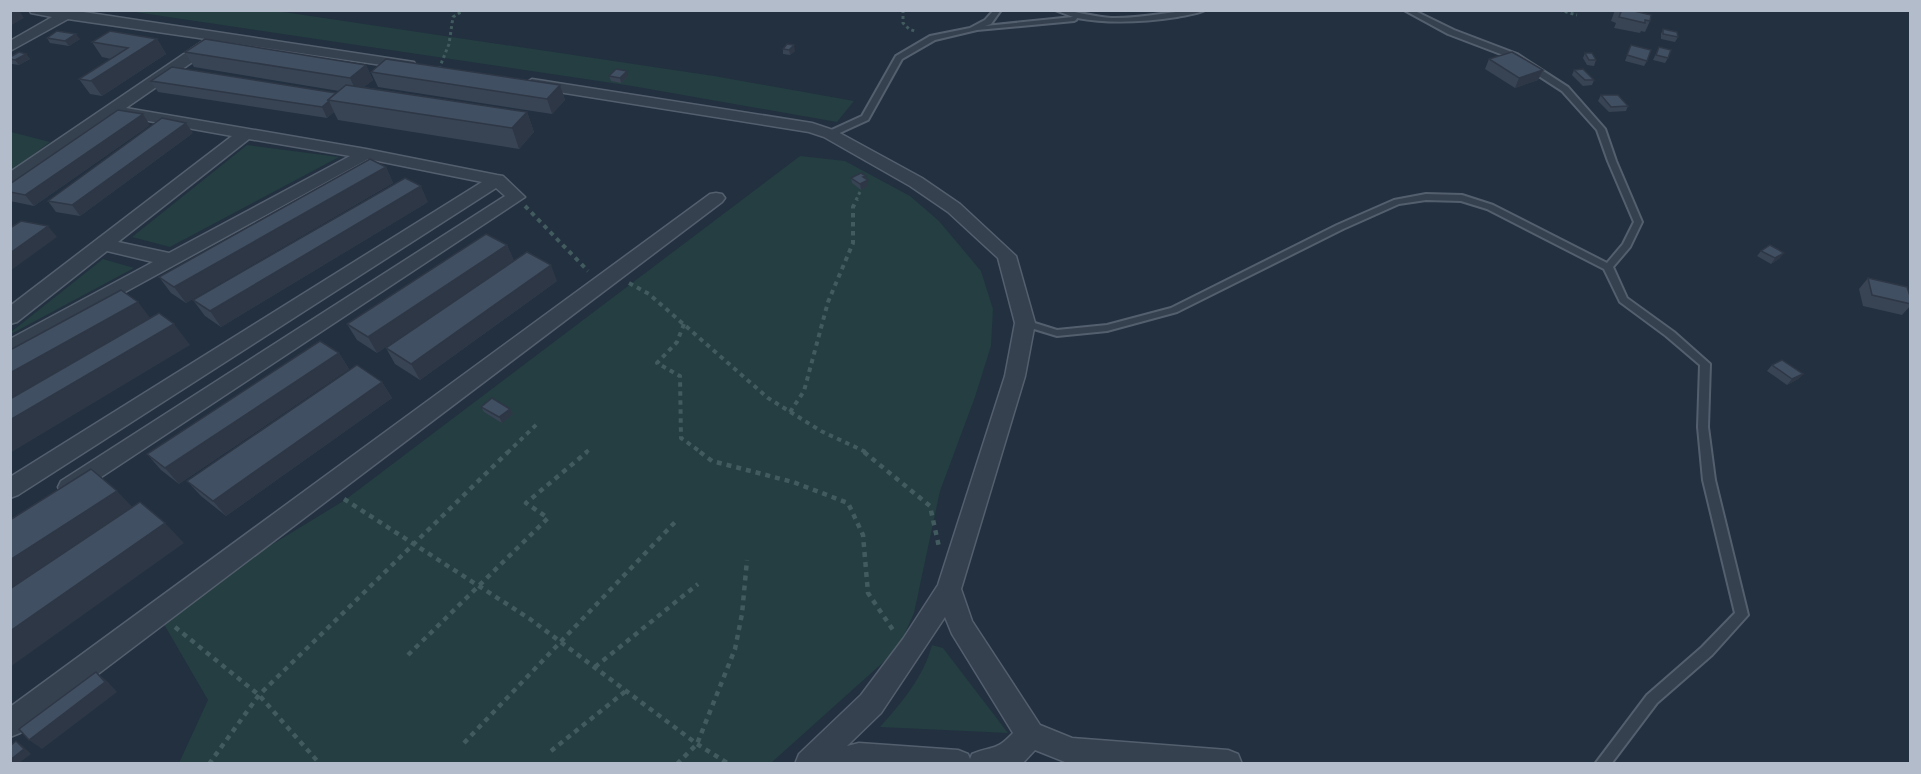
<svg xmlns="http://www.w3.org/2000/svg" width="1921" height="774" viewBox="0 0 1921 774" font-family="Karla,sans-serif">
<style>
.green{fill:#243e41}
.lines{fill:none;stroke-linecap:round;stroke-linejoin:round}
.service-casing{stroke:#545f6e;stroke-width:4}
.minor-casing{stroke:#545f6e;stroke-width:3}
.path-far2{stroke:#425b5e;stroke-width:3;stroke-dasharray:3 3;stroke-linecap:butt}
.path-far1{stroke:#425b5e;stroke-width:4;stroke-dasharray:4.5 4.5;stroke-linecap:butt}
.path{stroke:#425b5e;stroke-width:4.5;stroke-dasharray:5 5;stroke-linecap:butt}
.service{fill:#364150;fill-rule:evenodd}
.minor{fill:#364150;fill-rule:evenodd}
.wall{fill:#384454}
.shaded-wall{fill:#2e3745}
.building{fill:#414f62;stroke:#2e3745;stroke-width:1.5}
</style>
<rect width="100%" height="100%" fill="#223040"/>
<g class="green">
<polygon points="128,11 277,11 714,76 854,101 837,122 632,86"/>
<polygon points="11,132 50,142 11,171"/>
<polygon points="247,145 339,157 170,247 132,237"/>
<polygon points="800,156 845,161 910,196 939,221 981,271 993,309 991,346 975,397 940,491 914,613 898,649 771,763 179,763 208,700 158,614 345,500"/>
<polygon points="103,259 134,268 11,334 11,332"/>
<path d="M 932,645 L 943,648 L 1008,733 L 880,727 C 902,702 923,678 932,645 Z"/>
</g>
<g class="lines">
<g class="service-casing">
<g id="service">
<path d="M 994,10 L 1001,10 L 991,24 L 985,26 L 1073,17 L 1055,10 C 1074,10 1092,17 1111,18 C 1143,19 1174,10 1205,10 C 1197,14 1186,15 1177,17 C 1144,22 1110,24 1077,18 L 1076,20 L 1074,21 L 977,30 L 935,40 L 902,59 L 868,120 L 833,136 L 827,136 L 827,132 L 862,116 L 896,56 L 930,36 L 970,28 L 985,20 Z"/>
<polygon points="1404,10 1413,10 1454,30 1517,54 1568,87 1605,129 1616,161 1642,222 1630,247 1613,267 1627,298 1674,332 1710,364 1708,427 1715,480 1748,615 1712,655 1657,703 1611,764 1595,764 1647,695 1702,647 1735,613 1703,480 1698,427 1700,365 1666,336 1620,302 1604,269 1487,209 1461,201 1426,200 1399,204 1343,229 1177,312 1107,331 1057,336 1021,325 1020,323 1025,320 1057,330 1107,325 1171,308 1337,225 1394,200 1426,194 1462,195 1493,205 1607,263 1623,244 1634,222 1608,161 1597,130 1562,91 1511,58 1448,34"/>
</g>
</g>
<g class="minor-casing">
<g id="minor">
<path d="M 29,10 L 70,10 L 414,62 L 416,65 L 409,69 L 219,41 L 217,45 L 126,108 L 366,149 L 497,175 L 503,176 L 525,197 L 77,493 L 69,496 L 61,493 L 58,487 L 61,481 L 505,196 L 496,188 L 18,495 L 10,498 L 10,477 L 482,182 L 368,159 L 10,355 L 10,339 L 153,262 L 107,251 L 17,322 L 10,324 L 10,306 L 232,136 L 115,115 L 16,184 L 10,185 L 10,172 L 206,39 L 68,19 L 10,51 L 10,41 L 52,17 L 31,13 ZM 249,139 L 350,156 L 169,253 L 118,242 Z"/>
<path d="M 532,79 L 812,123 L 836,131 L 922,178 L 960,204 L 1016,256 L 1035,323 L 1025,376 L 961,589 L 972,621 L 1040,725 L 1072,738 L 1228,750 L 1238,754 L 1242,764 L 1070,764 L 1035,750 L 1022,764 L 795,764 L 799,754 L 861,695 L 903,639 L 938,585 L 1005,376 L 1015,323 L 998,258 L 948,212 L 910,186 L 824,137 L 809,132 L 527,87 L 524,84 ZM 945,617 L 952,634 L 1013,733 C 995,752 994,745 972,754 L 970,759 L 968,754 L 958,750 L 859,743 L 847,746 L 881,713 Z"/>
<polygon points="716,193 722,194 725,198 722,202 20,733 10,737 10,707 710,194"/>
</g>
</g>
<g class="path-far2">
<polyline points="903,10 903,23 909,29 917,32"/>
<polyline points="1559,10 1577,15"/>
<polyline points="439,69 449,44 453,17 464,10"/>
<polyline points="856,200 860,192"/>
</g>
<g class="path-far1">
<polyline points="525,206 588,271"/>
<polyline points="629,283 649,294 768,398 821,431 868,453"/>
<polyline points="684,324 677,342 657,363 680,376 681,438 702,453"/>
<polyline points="790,412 804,391 828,302 853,243 853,207 857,199"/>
<polyline points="507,453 539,422"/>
<polyline points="585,453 590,449"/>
</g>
<g class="path">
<polyline points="700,452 712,461 793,482 848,503 863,535 868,593 895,633"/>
<polyline points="864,452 930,506 939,547"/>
<polyline points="344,499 530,619 697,744 729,764"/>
<polyline points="175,627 259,695 320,764"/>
<polyline points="408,655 548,518 526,503 587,452"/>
<polyline points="595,667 698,584"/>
<polyline points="464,743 677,520"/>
<polyline points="551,751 627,690"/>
<polyline points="209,764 259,695 508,452"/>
<polyline points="677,764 697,744 735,649 742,614 747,560"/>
</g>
<use href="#service" class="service"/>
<use href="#minor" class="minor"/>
</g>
<g class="wall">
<polygon points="1615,10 1650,21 1645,32 1641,31 1640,33 1614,28 1616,23 1611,21"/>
<polygon points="1663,29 1678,37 1675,42 1661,39 1661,34"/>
<polygon points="47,38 80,39 69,46 50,43"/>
<polygon points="157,39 166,54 102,96 90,94 79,79 111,59 102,57 92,42"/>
<polygon points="1631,45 1647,61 1644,66 1625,61"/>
<polygon points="1659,47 1668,58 1665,63 1653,60"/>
<polygon points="783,49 795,51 790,55 783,54"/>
<polygon points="185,52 366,65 373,80 364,87 527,112 534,132 519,149 338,120 334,112 327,118 158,92 151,81 336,93 339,91 194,67"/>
<polygon points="1585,53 1596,60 1594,66 1587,65 1583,58"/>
<polygon points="26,54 30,59 19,65 12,64 10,62 10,57"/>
<polygon points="1489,59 1543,70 1538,80 1515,88 1485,69"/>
<polygon points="1574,70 1594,80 1592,85 1583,86 1572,75"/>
<polygon points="371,72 560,85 565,100 552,114 378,87"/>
<polygon points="609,76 628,76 621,83 611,81"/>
<polygon points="1601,95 1628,106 1626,111 1609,112 1598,101"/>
<polygon points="150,125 34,206 10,201 10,184"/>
<polygon points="193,133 80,216 56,212 48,201"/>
<polygon points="386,167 393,183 186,303 171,293 159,277"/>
<polygon points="851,178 868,186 861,190 852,183"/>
<polygon points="428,202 221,327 205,316 193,300"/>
<polygon points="507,245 514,261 377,353 357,340 347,324"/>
<polygon points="1761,251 1780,258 1771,264 1757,256"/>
<polygon points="1868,278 1911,299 1911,305 1902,315 1863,306 1859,289"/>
<polygon points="557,281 420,380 395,364 386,348"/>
<polygon points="339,353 349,369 179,484 161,470 147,454"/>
<polygon points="1772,365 1803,374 1798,379 1787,385 1767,371"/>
<polygon points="382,382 392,398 226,516 201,496 187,481"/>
<polygon points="481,407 510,409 513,414 502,423 484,412"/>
</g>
<g class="shaded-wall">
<polygon points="12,10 19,10 24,18 10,26 10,11"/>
<polygon points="76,34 80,39 69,46 65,41"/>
<polygon points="157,39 166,54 102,96 91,81"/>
<polygon points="794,45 795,51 790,55 789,50"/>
<polygon points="26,54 30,59 19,65 15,60"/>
<polygon points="366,65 373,80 357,93 350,78"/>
<polygon points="1543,70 1538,80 1515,88 1519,78"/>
<polygon points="627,71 628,76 621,83 620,78"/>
<polygon points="560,85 565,100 552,114 547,99"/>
<polygon points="329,101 334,112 327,118 322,107"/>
<polygon points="527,112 534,132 519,149 512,128"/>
<polygon points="143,114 150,125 34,206 25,195"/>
<polygon points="186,123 193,133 80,216 72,205"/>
<polygon points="386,167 393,183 186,303 174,287"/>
<polygon points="866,176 866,181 868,180 868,186 861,190 860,184 863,177"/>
<polygon points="421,186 428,202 221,327 210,311"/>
<polygon points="48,226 57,237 10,271 10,253"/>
<polygon points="507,245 514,261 377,353 368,337"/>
<polygon points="1784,253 1780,258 1771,264 1775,258"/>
<polygon points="551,265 557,281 420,380 411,364"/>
<polygon points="138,302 154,323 10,405 10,373"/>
<polygon points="174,324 190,345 10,453 10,420"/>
<polygon points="339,353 349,369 179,484 165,468"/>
<polygon points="1803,374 1798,379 1787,385 1792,379"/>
<polygon points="382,382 392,398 226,516 213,501"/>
<polygon points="510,409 513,414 502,423 499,417"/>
<polygon points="117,491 136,511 10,596 10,560"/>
<polygon points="165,523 184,543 10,667 10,631"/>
<polygon points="96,672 108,682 117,692 42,749 29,740"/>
<polygon points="16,741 23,746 31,754 18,764 10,764 10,760"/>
</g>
<g class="building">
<polygon points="1616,10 1630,10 1651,15 1650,21 1645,20 1645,23 1619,17 1621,12"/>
<polygon points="1663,29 1677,32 1678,37 1663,34"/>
<polygon points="57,31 76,34 65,41 47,38"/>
<polygon points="110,31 157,39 91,81 79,79 128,48 92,42"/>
<polygon points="205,39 366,65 350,78 185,52"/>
<polygon points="787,44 794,45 789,50 783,49"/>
<polygon points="1631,45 1651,50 1647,61 1627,55"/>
<polygon points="1659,47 1671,50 1668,58 1656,55"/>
<polygon points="19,52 26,54 15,60 10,59 10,57"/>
<polygon points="1512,52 1543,70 1519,78 1489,59"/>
<polygon points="1585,53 1592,53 1596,60 1589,60"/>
<polygon points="386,59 560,85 547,99 371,72"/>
<polygon points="172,67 336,93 328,100 329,101 322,107 151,81"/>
<polygon points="616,69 627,71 620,78 609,76"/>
<polygon points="1583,69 1594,80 1585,80 1574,70"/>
<polygon points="346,85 527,112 512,128 328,100"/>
<polygon points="1601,95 1618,95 1628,106 1611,107"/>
<polygon points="118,110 143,114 25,195 10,192 10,184"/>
<polygon points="162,118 186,123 72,205 48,201"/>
<polygon points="370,159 386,167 174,287 159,277"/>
<polygon points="861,173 866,176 863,177 868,180 860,184 851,178"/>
<polygon points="405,178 421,186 210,311 193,300"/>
<polygon points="21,221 48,226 10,253 10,228"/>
<polygon points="486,234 507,245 368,337 347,324"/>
<polygon points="1770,245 1784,253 1775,258 1761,251"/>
<polygon points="527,252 551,265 411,364 386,348"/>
<polygon points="1868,278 1907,287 1911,299 1911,304 1872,295"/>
<polygon points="121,290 138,302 10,373 10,350"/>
<polygon points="159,313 174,324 10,420 10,399"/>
<polygon points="320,341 339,353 165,468 147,454"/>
<polygon points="1782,360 1803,374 1792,379 1772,365"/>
<polygon points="357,365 382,382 213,501 187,481"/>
<polygon points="492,398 510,409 499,417 481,407"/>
<polygon points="91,469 117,491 10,560 10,520"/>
<polygon points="140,502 165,523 10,631 10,589"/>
<polygon points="96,672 105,682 29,740 19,729"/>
<polygon points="16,741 24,749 10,760 10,746"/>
</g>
<rect width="1921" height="774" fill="none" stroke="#b3bccb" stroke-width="24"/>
</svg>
